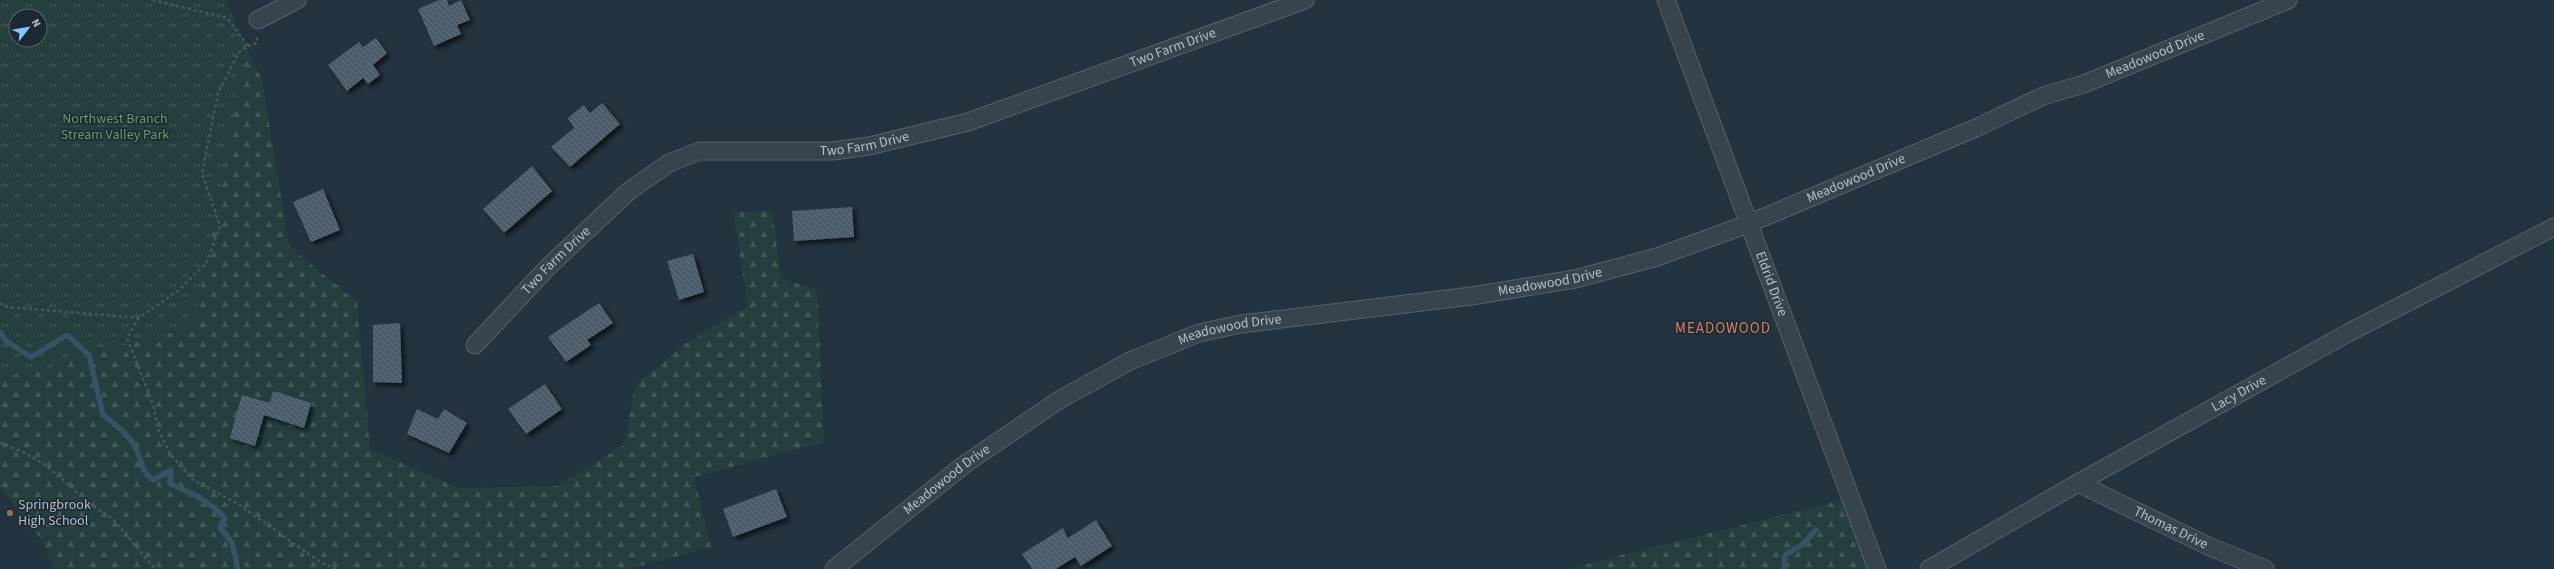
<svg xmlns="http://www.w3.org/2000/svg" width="2554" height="569" viewBox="0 0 2554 569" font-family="'Source Sans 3',sans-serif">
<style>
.forest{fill:url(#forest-firs);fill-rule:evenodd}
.park{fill:url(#park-tufts);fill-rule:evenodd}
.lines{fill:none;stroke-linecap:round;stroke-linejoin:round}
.stream{stroke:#365266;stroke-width:5.5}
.building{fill:url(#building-back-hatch);filter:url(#shadow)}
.street-casing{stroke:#55626c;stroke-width:19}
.path{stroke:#435b5a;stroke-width:2.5;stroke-dasharray:3 3;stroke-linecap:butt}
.street{stroke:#37444e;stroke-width:17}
.education-dot{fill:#8d6e63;stroke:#1c2933;stroke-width:1.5}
.labels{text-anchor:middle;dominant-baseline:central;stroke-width:3;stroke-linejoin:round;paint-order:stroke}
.street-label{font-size:14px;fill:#b3bfc9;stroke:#1c2933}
.park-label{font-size:14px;fill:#699b6c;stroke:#1c2933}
.poi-label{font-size:14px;fill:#b3bfc9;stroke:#1c2933;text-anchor:start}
.neighbourhood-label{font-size:15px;letter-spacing:1px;fill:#d9805e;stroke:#1c2933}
</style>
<defs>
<pattern id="forest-firs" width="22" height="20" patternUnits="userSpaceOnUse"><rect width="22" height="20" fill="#253f3e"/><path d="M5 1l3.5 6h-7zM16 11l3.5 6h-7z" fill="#425959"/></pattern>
<pattern id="park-tufts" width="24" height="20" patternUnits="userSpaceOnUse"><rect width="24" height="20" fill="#253f3e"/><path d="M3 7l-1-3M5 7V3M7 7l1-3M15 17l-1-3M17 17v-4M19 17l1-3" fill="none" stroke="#425959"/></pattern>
<pattern id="building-back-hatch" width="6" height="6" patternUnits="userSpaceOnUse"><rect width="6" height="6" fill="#4c5d6a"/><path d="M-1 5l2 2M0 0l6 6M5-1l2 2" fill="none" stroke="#63727e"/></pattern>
<filter id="shadow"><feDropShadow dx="3.5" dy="3.5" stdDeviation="2" flood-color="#0009"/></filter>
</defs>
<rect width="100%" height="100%" fill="#23333f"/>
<g class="forest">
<path d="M 0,0 L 225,0 L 262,80 L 289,246 L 357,302 L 370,449 L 459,488 L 558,486 L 624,445 L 635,386 L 685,344 L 748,306 L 733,212 L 772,211 L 781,278 L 817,290 L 824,442 L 694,477 L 711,547 L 629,569 L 54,569 L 40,538 L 0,488 ZM 16,16 L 40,16 L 40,40 L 16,40 Z"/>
<polygon points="1850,498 1877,569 1566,569"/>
</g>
<path class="park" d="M 0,0 L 225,0 L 247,52 L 193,327 L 0,379 ZM 16,16 L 40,16 L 40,40 L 16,40 Z"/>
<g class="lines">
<g class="stream">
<path d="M 0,332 L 6,341 L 31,357 L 67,335 L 89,355 L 103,415 C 115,423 131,437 137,451 C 143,465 140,469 153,480 L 171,470 L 170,484 C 191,492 209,501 225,518 L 220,527 L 232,543 L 238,569"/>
<polyline points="1784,569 1785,555 1802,545 1816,530"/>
</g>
</g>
<g class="building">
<polygon points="439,0 447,0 449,6 461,0 470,20 457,25 461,34 434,46 418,9"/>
<polygon points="376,38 387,53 373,65 380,75 368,84 363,78 347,91 328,65 359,42 363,47"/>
<polygon points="602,103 620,124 570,167 551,147 574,128 568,118 584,105 590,113"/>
<polygon points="532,166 552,191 504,233 483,209"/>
<polygon points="323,189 340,230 311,242 293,202"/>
<polygon points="852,207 854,237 794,241 792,211"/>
<polygon points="693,254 704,292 679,300 667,261"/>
<polygon points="599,303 613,323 587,340 591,345 566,362 548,337"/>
<polygon points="400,323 402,383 373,382 373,325"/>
<polygon points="545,384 562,409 526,434 508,409"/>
<polygon points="273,391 311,403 304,428 264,415 255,446 230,438 242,395 270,403"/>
<polygon points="417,409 438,419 444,409 467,423 449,453 407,434"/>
<polygon points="776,489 787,517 733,537 723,509"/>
<polygon points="1096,520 1112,546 1081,566 1075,557 1056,569 1032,569 1022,554 1063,528 1068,538"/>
</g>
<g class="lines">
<g class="street-casing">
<g id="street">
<path id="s1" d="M 1666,0 L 1877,569"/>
<polyline points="258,20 297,0"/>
<path id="s2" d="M 475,345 L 548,267 L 629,191 L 669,163 L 700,151 L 833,151 L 869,146 L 968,122 L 1305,0"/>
<path id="s3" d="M 2078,483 L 2210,547 L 2265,569"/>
<path id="s4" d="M 834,569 L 965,464 L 1059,400 L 1130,361 L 1199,333 L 1241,324 L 1471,296 L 1575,279 L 1657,257 L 1748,224 L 1978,127 L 2043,96 L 2084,84 L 2288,0"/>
<path id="s5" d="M 1929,569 L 2078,483 L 2348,333 L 2554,227"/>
</g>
</g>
<g class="path">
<polyline points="248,46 257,43 257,37"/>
<polyline points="0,303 7,307 139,318 179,290 207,262 220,226 202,173 218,93 239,52 248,46 227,18 152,0"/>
<polyline points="139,318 127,338 153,404 158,429 171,455 192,479 238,504 320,562 336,569"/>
<polyline points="0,443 23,452 44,464 96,508 112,518 155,569"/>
</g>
<use href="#street" class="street"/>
</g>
<circle class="education-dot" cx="10" cy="513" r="4"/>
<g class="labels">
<g class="street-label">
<text stroke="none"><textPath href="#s2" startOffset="789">Two Farm Drive</textPath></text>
<text stroke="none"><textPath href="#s4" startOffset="1440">Meadowood Drive</textPath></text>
<text stroke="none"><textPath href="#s2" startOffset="465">Two Farm Drive</textPath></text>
<text stroke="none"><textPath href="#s4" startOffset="1116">Meadowood Drive</textPath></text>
<text stroke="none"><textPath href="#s2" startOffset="117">Two Farm Drive</textPath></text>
<text stroke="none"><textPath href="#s4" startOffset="792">Meadowood Drive</textPath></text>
<text stroke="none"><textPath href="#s1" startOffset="303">Eldrid Drive</textPath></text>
<text stroke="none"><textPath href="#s4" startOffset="468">Meadowood Drive</textPath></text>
<text stroke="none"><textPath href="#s5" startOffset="356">Lacy Drive</textPath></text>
<text stroke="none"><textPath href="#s4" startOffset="144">Meadowood Drive</textPath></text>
<text stroke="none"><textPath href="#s3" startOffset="103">Thomas Drive</textPath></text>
</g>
<g class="park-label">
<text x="115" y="119">Northwest Branch<tspan x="115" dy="16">Stream Valley Park</tspan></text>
</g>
<g class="poi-label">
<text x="18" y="505">Springbrook<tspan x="18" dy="16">High School</tspan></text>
</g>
<g class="neighbourhood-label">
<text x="1723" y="328">MEADOWOOD</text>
</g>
</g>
<g transform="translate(28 28) rotate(59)"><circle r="19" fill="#1c2933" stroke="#58656f"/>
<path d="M0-3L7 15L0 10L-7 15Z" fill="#85c7fc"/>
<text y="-6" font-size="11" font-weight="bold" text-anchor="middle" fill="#b3bfc9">N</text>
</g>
</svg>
